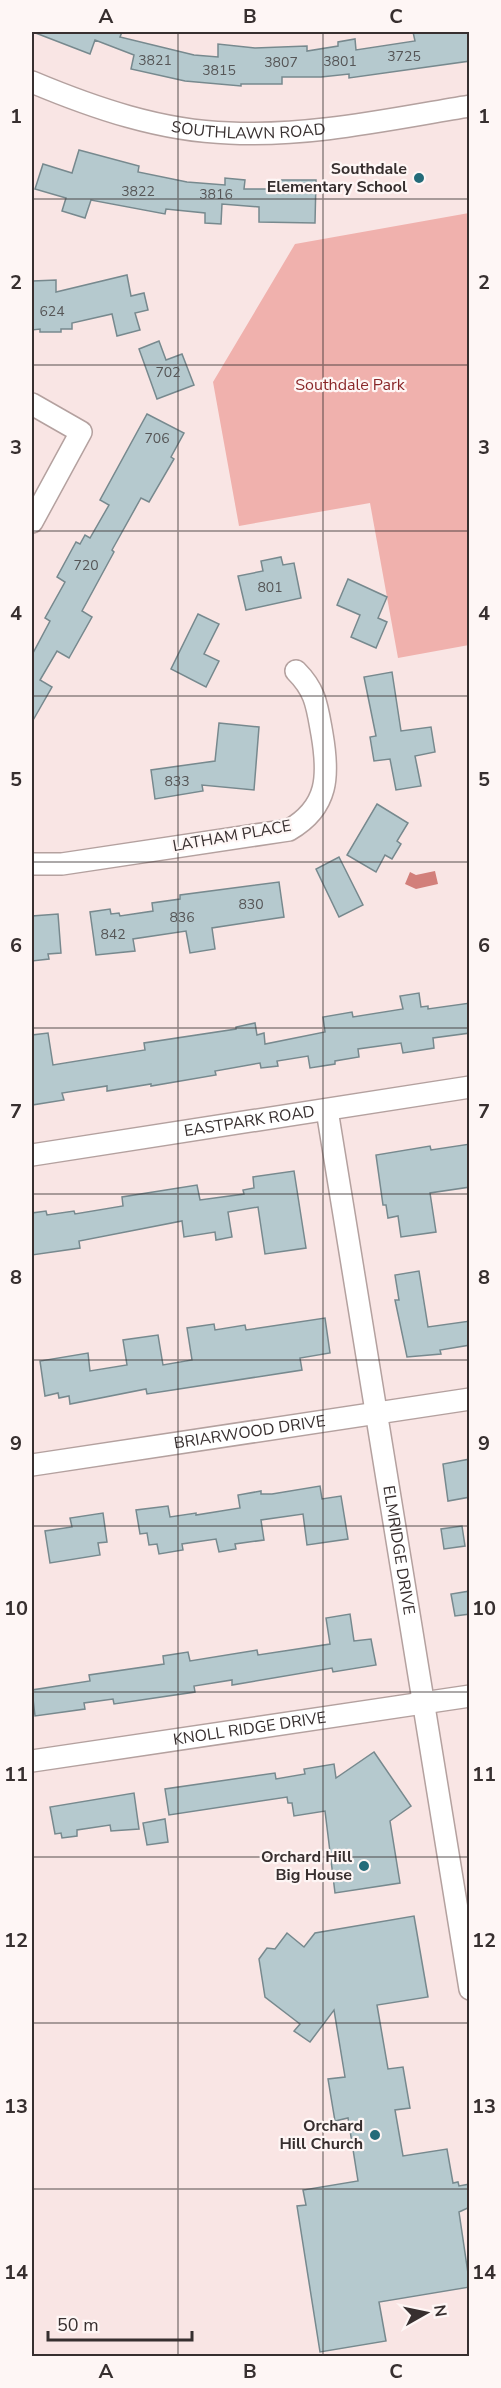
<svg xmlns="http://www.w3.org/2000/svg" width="501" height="2388" viewBox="0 0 501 2388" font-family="'Nunito Sans',sans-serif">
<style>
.green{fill:#f0b1ad}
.water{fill:#d27f7a}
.building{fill:#b5c9ce;stroke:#77898e;stroke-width:1.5}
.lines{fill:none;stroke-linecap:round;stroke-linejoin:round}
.minor-casing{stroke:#b4a19f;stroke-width:24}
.minor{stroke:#fff;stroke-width:21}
.grid{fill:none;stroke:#372f2f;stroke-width:1.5;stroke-opacity:0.55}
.poi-dot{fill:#246b79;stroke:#fef6f5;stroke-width:2}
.labels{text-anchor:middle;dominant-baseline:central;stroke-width:4.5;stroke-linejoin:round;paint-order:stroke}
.number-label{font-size:14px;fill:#565657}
.street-label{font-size:16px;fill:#372f2f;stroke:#fef6f5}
.poi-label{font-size:16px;font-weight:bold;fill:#372f2f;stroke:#fef6f5;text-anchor:end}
.park-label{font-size:16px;fill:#8a2729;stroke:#fef6f5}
.neatline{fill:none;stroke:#372f2f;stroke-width:2}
.grid-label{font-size:20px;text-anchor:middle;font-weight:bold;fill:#372f2f}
</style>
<rect width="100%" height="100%" fill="#f9e5e4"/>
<polygon class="green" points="469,213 469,645 398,658 370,503 239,526 213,382 295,244"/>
<polygon class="water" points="435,871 438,884 416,889 405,884 410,872 416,875"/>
<g class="building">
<polygon points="33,32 122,32 120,37 194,55 218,57 218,44 255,48 307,46 307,51 338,46 338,42 355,39 356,50 415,41 413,32 470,32 470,61 349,78 349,74 321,77 282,77 282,84 241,84 241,86 185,81 131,69 134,55 95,40 90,54"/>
<polygon points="79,150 139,166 138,172 187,182 225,185 225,178 245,180 244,189 278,189 278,180 316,180 315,223 259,222 259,207 222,204 221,224 205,223 205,213 166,209 165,214 91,200 85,218 62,211 66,198 35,189 43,164 72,173"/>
<polygon points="127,275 131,296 144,293 148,310 135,313 140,330 117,336 112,314 72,323 72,329 61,329 61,332 40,332 40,329 32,330 33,281 56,280 56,292"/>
<polygon points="159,341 166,360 182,354 194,385 157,399 139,349"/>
<polygon points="147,414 184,433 171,457 174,459 149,502 141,498 112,550 114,552 82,611 92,617 69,658 57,651 40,680 52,687 32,722 32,655 50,621 45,618 65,582 57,577 76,542 80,544 85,535 90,538 109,505 100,500"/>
<polygon points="281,557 283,565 294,563 301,598 246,610 238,576 263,571 261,561"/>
<polygon points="348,579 387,597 378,618 387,622 376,648 351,637 360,615 337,605"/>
<polygon points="198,614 219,624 204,654 219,661 206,687 171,669"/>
<polygon points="392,672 401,731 431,727 435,752 415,756 421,786 396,790 390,759 374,761 370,737 376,736 364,677"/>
<polygon points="219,723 259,727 254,790 202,785 203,791 155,799 151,770 215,761"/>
<polygon points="377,804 408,823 397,841 401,844 392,859 385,855 376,872 347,855"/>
<polygon points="339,857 363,905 339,917 316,869"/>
<polygon points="279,882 284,917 212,928 215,949 190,953 186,931 133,939 135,951 96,955 90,912 110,909 111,914 119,913 120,916 153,911 152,903 180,899 180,895"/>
<polygon points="58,914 61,953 48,954 49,959 32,961 32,916"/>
<polygon points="419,993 421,1007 428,1006 428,1009 470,1003 470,1033 433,1038 434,1048 403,1053 401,1043 358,1049 359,1057 335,1061 335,1064 310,1068 308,1056 277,1061 278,1066 261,1068 260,1063 215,1071 216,1075 151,1086 151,1084 107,1091 107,1086 62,1093 64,1100 32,1105 32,1035 48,1033 53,1065 145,1050 144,1043 236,1029 236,1027 255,1023 257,1035 264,1033 265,1044 325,1032 323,1017 352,1012 353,1017 403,1009 400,996"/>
<polygon points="470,1144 470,1187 430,1193 436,1232 401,1237 398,1216 388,1218 386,1205 383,1205 376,1155 430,1146 431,1150"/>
<polygon points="294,1171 306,1248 265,1254 258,1207 228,1212 232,1237 216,1240 215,1232 184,1237 182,1221 79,1241 80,1248 32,1255 32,1213 46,1211 47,1215 74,1211 75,1214 123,1206 122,1197 197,1185 200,1200 244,1194 243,1190 254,1188 253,1177"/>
<polygon points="419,1271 428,1327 470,1321 470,1345 440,1350 441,1354 407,1357 395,1300 399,1300 395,1275"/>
<polygon points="325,1318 330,1353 300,1358 302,1370 147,1394 146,1389 70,1404 69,1396 59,1398 58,1393 45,1396 40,1361 88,1353 90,1371 127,1365 123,1340 158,1335 163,1365 192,1360 187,1328 214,1324 215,1330 245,1325 246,1330"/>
<polygon points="470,1459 470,1497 448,1501 443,1464"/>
<polygon points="320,1486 322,1499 341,1496 348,1539 307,1545 303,1514 261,1520 264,1540 235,1544 236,1549 219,1552 216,1539 182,1544 183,1550 159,1554 157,1544 149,1545 147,1533 140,1534 136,1510 168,1506 170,1517 196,1513 196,1515 240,1508 238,1495 261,1491 261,1494 272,1494"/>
<polygon points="103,1513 107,1542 98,1543 100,1555 50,1563 45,1531 72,1527 70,1518"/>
<polygon points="462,1526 465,1546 444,1549 441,1529"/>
<polygon points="470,1591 470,1614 455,1616 451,1594"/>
<polygon points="350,1614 354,1641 371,1639 376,1665 333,1672 332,1668 232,1685 232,1680 194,1686 195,1692 114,1704 113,1699 84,1703 85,1709 35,1716 32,1690 90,1681 89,1675 164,1664 163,1656 188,1652 190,1661 257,1650 258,1655 330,1644 326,1618"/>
<polygon points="374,1752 411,1806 390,1821 400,1883 335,1893 325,1811 294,1816 292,1803 288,1803 287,1797 169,1815 165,1789 275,1773 276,1779 305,1774 304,1769 334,1764 336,1778"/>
<polygon points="134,1793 139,1829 111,1831 110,1825 77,1830 77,1836 62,1838 61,1833 55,1834 50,1807"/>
<polygon points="165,1819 168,1842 147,1845 143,1823"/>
<polygon points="414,1916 428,1997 377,2005 388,2069 403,2067 410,2108 395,2110 403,2156 447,2149 453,2183 458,2182 459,2186 470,2184 470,2207 459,2212 470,2287 379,2302 386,2341 320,2352 297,2206 306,2205 303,2190 358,2181 348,2118 335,2121 328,2079 345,2077 334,2010 310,2042 294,2031 300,2024 265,1997 259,1959 267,1948 275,1949 287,1933 304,1947 315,1933"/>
</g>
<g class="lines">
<g class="minor-casing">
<g id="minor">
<path id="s1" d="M 32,82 C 94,108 161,131 229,133 C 310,137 390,119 470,106"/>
<polyline points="32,404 81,432 32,522"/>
<path d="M 32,864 L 62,864 L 289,830 C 329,807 329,775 322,734 C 317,706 316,691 296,671"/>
<path id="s2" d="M 327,1110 L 470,1989"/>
<path id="s3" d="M 32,1155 L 470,1087"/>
<path id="s4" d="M 32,1465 L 470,1399"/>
<path id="s5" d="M 32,1761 L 470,1696"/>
</g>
</g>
<use href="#minor" class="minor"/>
</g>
<path class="grid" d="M 178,32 L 178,2356M 323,32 L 323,2356M 32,199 L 470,199M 32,365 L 470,365M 32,531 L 470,531M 32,696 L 470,696M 32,862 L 470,862M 32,1028 L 470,1028M 32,1194 L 470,1194M 32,1360 L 470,1360M 32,1526 L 470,1526M 32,1692 L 470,1692M 32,1857 L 470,1857M 32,2023 L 470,2023M 32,2189 L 470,2189"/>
<g class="poi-dot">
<circle cx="419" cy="178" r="6"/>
<circle cx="364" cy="1866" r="6"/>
<circle cx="375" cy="2135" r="6"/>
</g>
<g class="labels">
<g class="number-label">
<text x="404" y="56">3725</text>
<text x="155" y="60">3821</text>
<text x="340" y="61">3801</text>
<text x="281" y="62">3807</text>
<text x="219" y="70">3815</text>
<text x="138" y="191">3822</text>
<text x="216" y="194">3816</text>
<text x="52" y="311">624</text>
<text x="168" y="372">702</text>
<text x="157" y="438">706</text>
<text x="86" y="565">720</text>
<text x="270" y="587">801</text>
<text x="177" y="781">833</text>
<text x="251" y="904">830</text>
<text x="182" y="917">836</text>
<text x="113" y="934">842</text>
</g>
<g class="street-label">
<text stroke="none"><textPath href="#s1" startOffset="224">SOUTHLAWN ROAD</textPath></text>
<text transform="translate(232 836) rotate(-10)">LATHAM PLACE</text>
<text stroke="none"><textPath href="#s3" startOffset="220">EASTPARK ROAD</textPath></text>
<text stroke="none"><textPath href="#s4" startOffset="220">BRIARWOOD DRIVE</textPath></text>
<text stroke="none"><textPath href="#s2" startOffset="446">ELMRIDGE DRIVE</textPath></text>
<text stroke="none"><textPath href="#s5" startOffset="220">KNOLL RIDGE DRIVE</textPath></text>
</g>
<g class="poi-label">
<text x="407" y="169">Southdale<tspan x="407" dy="18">Elementary School</tspan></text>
<text x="352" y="1857">Orchard Hill<tspan x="352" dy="18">Big House</tspan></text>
<text x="363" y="2126">Orchard<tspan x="363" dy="18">Hill Church</tspan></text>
</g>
<g class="park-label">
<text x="350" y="385">Southdale Park</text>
</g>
</g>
<rect width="501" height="2388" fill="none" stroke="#fef6f5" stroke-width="66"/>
<g transform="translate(426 2313) rotate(81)" stroke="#fef6f5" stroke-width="4.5" paint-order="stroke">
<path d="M0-4.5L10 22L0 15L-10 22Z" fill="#372f2f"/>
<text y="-9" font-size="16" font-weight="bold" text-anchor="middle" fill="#372f2f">N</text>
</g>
<path d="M48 2331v9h144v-9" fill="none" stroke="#372f2f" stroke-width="3"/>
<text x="57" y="2331" font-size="18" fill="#372f2f" stroke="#fef6f5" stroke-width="4.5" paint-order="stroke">50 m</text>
<rect x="33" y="33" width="435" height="2322" class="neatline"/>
<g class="grid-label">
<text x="106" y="23">A</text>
<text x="250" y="23">B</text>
<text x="396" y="23">C</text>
<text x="16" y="123">1</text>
<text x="484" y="123">1</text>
<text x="16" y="289">2</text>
<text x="484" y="289">2</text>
<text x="16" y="454">3</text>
<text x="484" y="454">3</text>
<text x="16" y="620">4</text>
<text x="484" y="620">4</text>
<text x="16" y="786">5</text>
<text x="484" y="786">5</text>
<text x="16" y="952">6</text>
<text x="484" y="952">6</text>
<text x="16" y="1118">7</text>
<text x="484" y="1118">7</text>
<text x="16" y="1284">8</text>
<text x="484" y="1284">8</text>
<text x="16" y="1450">9</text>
<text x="484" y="1450">9</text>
<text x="16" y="1615">10</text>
<text x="484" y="1615">10</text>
<text x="16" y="1781">11</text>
<text x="484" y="1781">11</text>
<text x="16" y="1947">12</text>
<text x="484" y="1947">12</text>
<text x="16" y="2113">13</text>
<text x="484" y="2113">13</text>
<text x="16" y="2279">14</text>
<text x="484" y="2279">14</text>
<text x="106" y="2378">A</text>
<text x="250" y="2378">B</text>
<text x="396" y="2378">C</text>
</g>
</svg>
